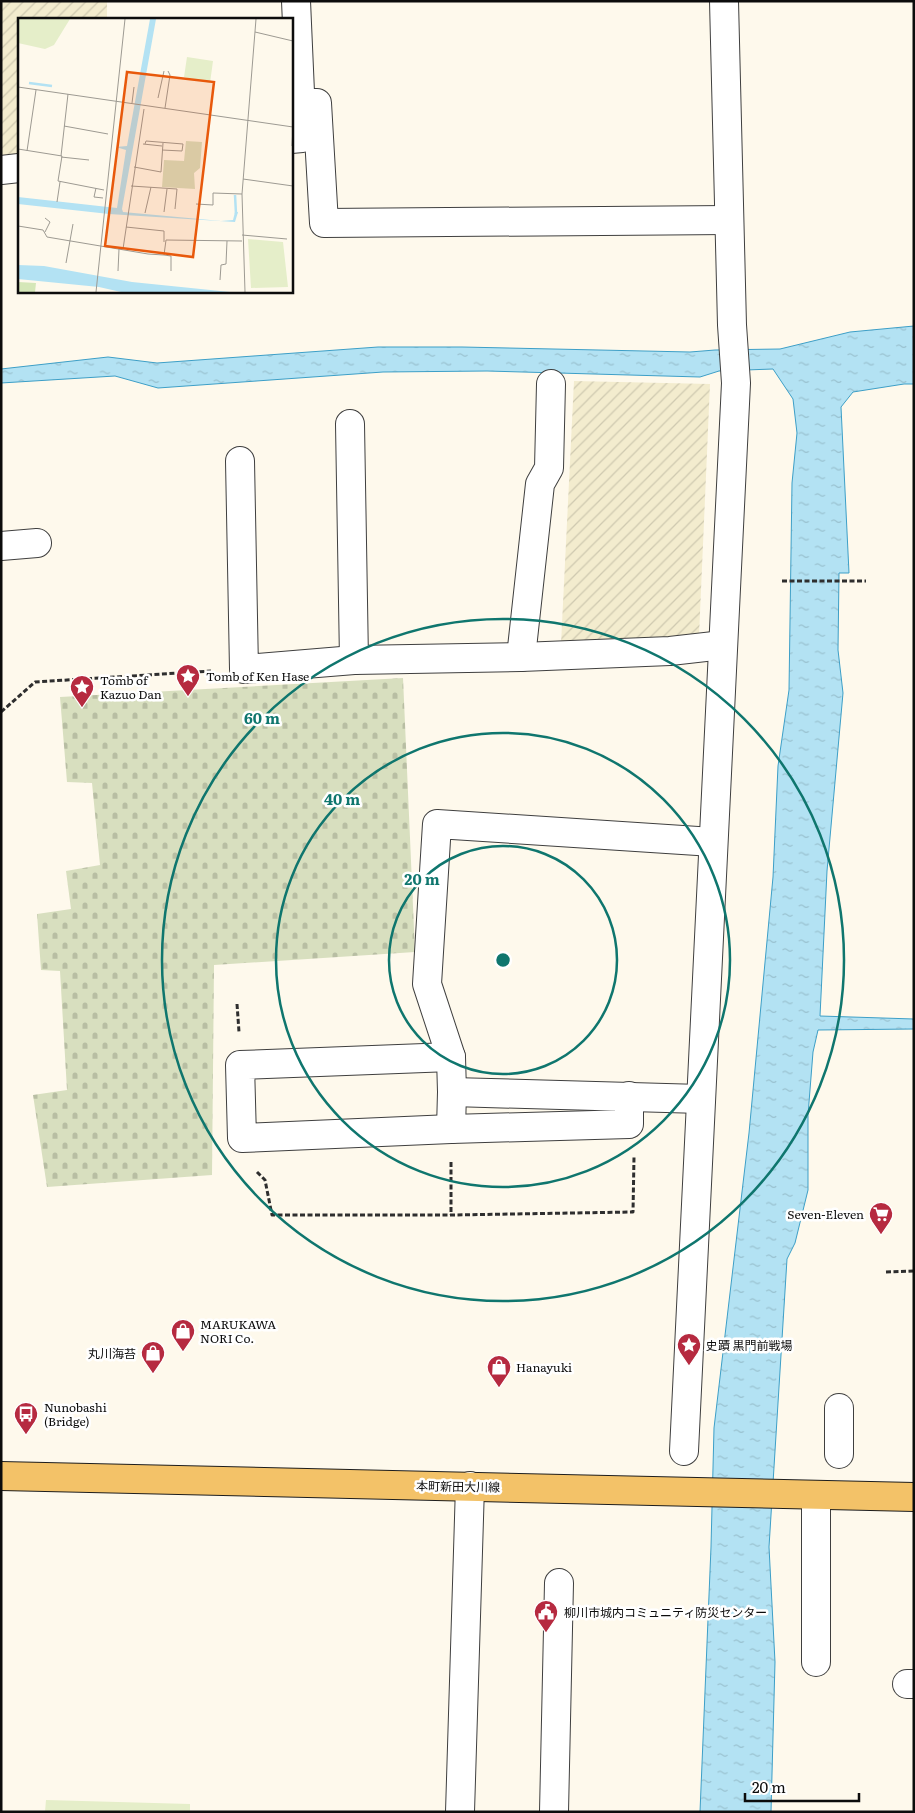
<svg xmlns="http://www.w3.org/2000/svg" width="915" height="1813" viewBox="0 0 915 1813" font-family="Literata,'Noto Sans JP',serif">
<style>
.farmland{fill:url(#farmland-furrows)}
.cemetery{fill:url(#cemetery-stones)}
.pitch{fill:#e5eec9}
.water{fill:url(#water-ripples);stroke:#3d9fc7}
.lines{fill:none;stroke-linecap:round;stroke-linejoin:round}
.minor-casing{stroke:#3f3f3f;stroke-width:30}
.major-casing{stroke:#1d1d1d;stroke-width:30}
.path{stroke:#2e2e2e;stroke-width:3;stroke-dasharray:5 2.5;stroke-linecap:butt}
.minor{stroke:#fff;stroke-width:28}
.major{stroke:#f3c268;stroke-width:28}
.ring{fill:none;stroke:#0f766e;stroke-width:2.5}
.labels{text-anchor:middle;dominant-baseline:central;stroke-width:5;stroke-linejoin:round;paint-order:stroke}
.poi-label{font-size:12px;fill:#0c0c0c;stroke:#fff;text-anchor:start}
.street-label{font-size:12px;fill:#0c0c0c;stroke:#fff}
.inset-river{fill:none;stroke:#b3e2f3;stroke-width:2.5}
.inset-road{fill:none;stroke:#9d9a92;stroke-width:1}
.view{fill:#e8590c;fill-opacity:0.15;stroke:#e8590c;stroke-width:2.5}
.inset-edge{fill:none;stroke:#0c0c0c;stroke-width:2.5}
.centre{fill:#0f766e;stroke:#fff;stroke-width:2.5}
.ring-label{font-size:15px;text-anchor:middle;font-weight:bold;fill:#0f766e;stroke:#fff;stroke-width:5;stroke-linejoin:round;paint-order:stroke}
</style>
<defs>
<pattern id="farmland-furrows" width="10" height="10" patternUnits="userSpaceOnUse" patternTransform="scale(1.25)"><rect width="10" height="10" fill="#f3ecce"/><path d="M-1 1l2-2M0 10L10 0M9 11l2-2" fill="none" stroke="#cfc9b0"/></pattern>
<pattern id="cemetery-stones" width="16" height="16" patternUnits="userSpaceOnUse" patternTransform="scale(1.25)"><rect width="16" height="16" fill="#d8dfbf"/><path d="M2 7V4a2 2 0 0 1 4 0v3zM10 15v-3a2 2 0 0 1 4 0v3z" fill="#b8bea3"/></pattern>
<pattern id="water-ripples" width="26" height="14" patternUnits="userSpaceOnUse" patternTransform="scale(1.25)"><rect width="26" height="14" fill="#b3e2f3"/><path d="M2 4q2-2 4 0t4 0M15 11q2-2 4 0t4 0" fill="none" stroke="#99c1cf"/></pattern>
</defs>
<rect width="100%" height="100%" fill="#fef9ec"/>
<g class="farmland">
<polygon points="1,1 107,1 107,19 19,19 19,155 1,156"/>
<polygon points="574,381 710,384 699,636 561,644"/>
</g>
<polygon class="cemetery" points="403,678 415,952 214,965 212,1175 47,1187 33,1095 67,1090 60,971 41,970 37,914 71,909 66,871 100,865 92,783 67,782 60,697"/>
<polygon class="pitch" points="46,1800 190,1804 190,1812 45,1812"/>
<polygon class="water" points="914,326 914,384 904,384 853,392 841,407 849,573 839,573 838,650 843,693 827,871 820,1016 914,1019 914,1029 818,1030 813,1052 808,1115 808,1190 795,1243 787,1259 769,1547 775,1662 771,1812 700,1812 711,1547 714,1428 749,1133 773,877 778,766 789,690 792,483 797,433 793,399 773,369 719,371 700,377 487,371 383,372 158,388 115,376 1,383 1,369 108,357 157,363 378,347 462,347 690,352 715,350 780,349 850,332"/>
<g class="lines">
<g class="minor-casing">
<g id="minor">
<polyline points="300,103 317,103 324,223 729,220"/>
<polyline points="291,139 302,138 296,1"/>
<polyline points="1,170 19,168"/>
<polyline points="350,424 354,660"/>
<polyline points="240,461 244,669 354,660 521,657 670,651 723,645"/>
<polyline points="1,546 37,543"/>
<polyline points="521,657 540,484 549,468 551,384"/>
<polyline points="451,1057 240,1065 242,1138 451,1129 629,1124 629,1096"/>
<polyline points="452,1092 701,1099"/>
<polyline points="451,1129 452,1092 451,1057 427,984 437,824 713,842"/>
<polyline points="684,1451 736,383 732,325 724,1"/>
<polyline points="839,1454 839,1408"/>
<polyline points="816,1495 816,1662"/>
<polyline points="907,1684 914,1684"/>
<polyline points="460,1812 470,1486"/>
<polyline points="554,1812 559,1583"/>
</g>
</g>
<g class="major-casing">
<polyline id="major" points="1,1476 914,1497"/>
</g>
<g class="path">
<polyline points="782,581 866,581"/>
<polyline points="1,712 35,682 211,671"/>
<polyline points="237,1004 239,1032"/>
<polyline points="451,1162 451,1215"/>
<polyline points="257,1172 265,1180 272,1215 451,1215 633,1212 634,1157"/>
<polyline points="886,1272 914,1271"/>
</g>
<use href="#minor" class="minor"/>
<use href="#major" class="major"/>
</g>
<g class="ring">
<circle cx="503" cy="960" r="114"/>
<circle cx="503" cy="960" r="227"/>
<circle cx="503" cy="960" r="341"/>
</g>
<defs>
<g id="sight-pin" transform="scale(1.25)"><path d="M0 17L-7.5 6A9.5 9.5 0 1 1 7.5 6Z" fill="#b62a40" stroke="#fff"/><path d="M0-6L1.8-2.2L6-1.7L2.9 1.2L3.7 5.4L0 3.3L-3.7 5.4L-2.9 1.2L-6-1.7L-1.8-2.2Z" fill="#fff"/></g>
<g id="supermarket-pin" transform="scale(1.25)"><path d="M0 17L-7.5 6A9.5 9.5 0 1 1 7.5 6Z" fill="#b62a40" stroke="#fff"/><path d="M-6-5.5h2.5l.6 2H6L4.5 2H-2.5L-4.4-4H-6ZM-1.5 3.2a1.3 1.3 0 1 0 .1 0ZM3 3.2a1.3 1.3 0 1 0 .1 0Z" fill="#fff"/></g>
<g id="shop-pin" transform="scale(1.25)"><path d="M0 17L-7.5 6A9.5 9.5 0 1 1 7.5 6Z" fill="#b62a40" stroke="#fff"/><path d="M-5-2.5h2.3a2.7 3.5 0 0 1 5.4 0H5L5.5 6h-11ZM-1.5-2.5h3a1.5 2.3 0 0 0-3 0Z" fill="#fff"/></g>
<g id="bus-pin" transform="scale(1.25)"><path d="M0 17L-7.5 6A9.5 9.5 0 1 1 7.5 6Z" fill="#b62a40" stroke="#fff"/><path d="M-5-6H5V4H4V6H2V4H-2V6H-4V4H-5ZM-3.5-4V0h7V-4ZM-3.5 1.2v1.5H-2V1.2ZM2 1.2v1.5H3.5V1.2Z" fill="#fff"/></g>
<g id="civic-pin" transform="scale(1.25)"><path d="M0 17L-7.5 6A9.5 9.5 0 1 1 7.5 6Z" fill="#b62a40" stroke="#fff"/><path d="M-.6-6.5H3V-4.5H.6V-3L4-1V1h2V6H-6V1h2V-1L-.6-3ZM-1.2 2.5V6h2.4V2.5Z" fill="#fff"/></g>
</defs>
<g fill-rule="evenodd">
<use href="#sight-pin" x="188" y="676"/>
<use href="#sight-pin" x="82" y="687"/>
<use href="#supermarket-pin" x="881" y="1214"/>
<use href="#shop-pin" x="183" y="1331"/>
<use href="#sight-pin" x="689" y="1345"/>
<use href="#shop-pin" x="153" y="1353"/>
<use href="#shop-pin" x="499" y="1367"/>
<use href="#bus-pin" x="26" y="1414"/>
<use href="#civic-pin" x="546" y="1612"/>
</g>
<g class="labels">
<g class="poi-label">
<text x="206" y="676">Tomb of Ken Hase</text>
<text x="100" y="680">Tomb of<tspan x="100" dy="14">Kazuo Dan</tspan></text>
<text x="864" y="1214" text-anchor="end">Seven-Eleven</text>
<text x="200" y="1324">MARUKAWA<tspan x="200" dy="14">NORI Co.</tspan></text>
<text x="706" y="1345">史蹟 黒門前戦場</text>
<text x="136" y="1353" text-anchor="end">丸川海苔</text>
<text x="516" y="1367">Hanayuki</text>
<text x="44" y="1407">Nunobashi<tspan x="44" dy="14">(Bridge)</tspan></text>
<text x="564" y="1612">柳川市城内コミュニティ防災センター</text>
</g>
<g class="street-label">
<text transform="translate(458 1486) rotate(1)">本町新田大川線</text>
</g>
</g>
<g transform="translate(18 18)">
<rect width="275" height="275" fill="#fef9ec"/>
<path d="M 168,123 L 184,124 L 182,150 L 176,155 L 177,171 L 144,169 L 146,142 L 166,143 Z" fill="#d8dfbf"/>
<path d="M 0,264 L 18,265 L 17,274 L 0,274 Z" fill="#d5e7b8"/>
<path d="M 0,1 L 52,1 L 36,27 L 27,31 L 0,25 ZM 169,39 L 195,43 L 192,65 L 166,59 ZM 230,221 L 265,224 L 270,269 L 233,270 Z" fill="#e5eec9"/>
<path d="M 132,1 L 138,1 L 104,191 L 105,194 L 203,203 L 215,202 L 217,194 L 220,194 L 217,204 L 91,196 L 0,186 L 0,179 L 99,190 L 108,132 L 98,129 L 109,128 ZM 0,247 L 26,248 L 114,264 L 212,274 L 103,274 L 81,269 L 0,261 Z" fill="#b3e2f3"/>
<path class="inset-river" d="M 11,65 L 34,68M 217,177 L 218,196"/>
<path class="inset-road" d="M 237,14 L 275,23M 0,69 L 275,109M 140,80 L 146,53M 114,85 L 116,69M 147,90 L 152,57 L 150,53M 46,108 L 90,116M 125,126 L 144,128M 127,126 L 128,123 L 165,126 L 164,133 L 144,132M 274,128 L 275,109M 0,131 L 44,138 L 40,163 L 86,172M 9,133 L 18,72M 43,138 L 50,76M 43,139 L 71,142M 116,149 L 143,154 L 145,125M 225,161 L 275,168M 113,168 L 159,171 L 157,191M 78,170 L 76,179 L 85,180M 39,184 L 42,164M 178,186 L 195,187 L 195,175 L 224,176M 146,194 L 149,171M 127,195 L 133,169M 0,208 L 25,212 L 29,219 L 130,236 L 146,237 L 148,222 L 224,223M 108,209 L 146,213 L 146,224M 27,214 L 32,204 L 27,200M 224,217 L 269,221M 105,231 L 126,91M 146,237 L 153,238 L 153,253M 48,245 L 55,206M 100,253 L 101,231M 202,262 L 203,247 L 208,246 L 209,223M 78,274 L 107,1M 227,274 L 224,176 L 238,1"/>
<path class="view" d="M 109,54 L 196,64 L 175,239 L 87,228 Z"/>
<rect width="275" height="275" class="inset-edge"/>
</g>
<circle cx="503" cy="960" r="8" class="centre"/>
<g class="ring-label">
<text x="262" y="724">60 m</text>
<text x="342" y="805">40 m</text>
<text x="422" y="885">20 m</text>
</g>
<rect width="915" height="1813" fill="none" stroke="#0c0c0c" stroke-width="5"/>
<path d="M745 1793v8h114v-8" fill="none" stroke="#0c0c0c" stroke-width="2.5"/>
<text x="752" y="1793" font-size="15" fill="#0c0c0c" stroke="#ffffff" stroke-width="4" paint-order="stroke">20 m</text>
</svg>
